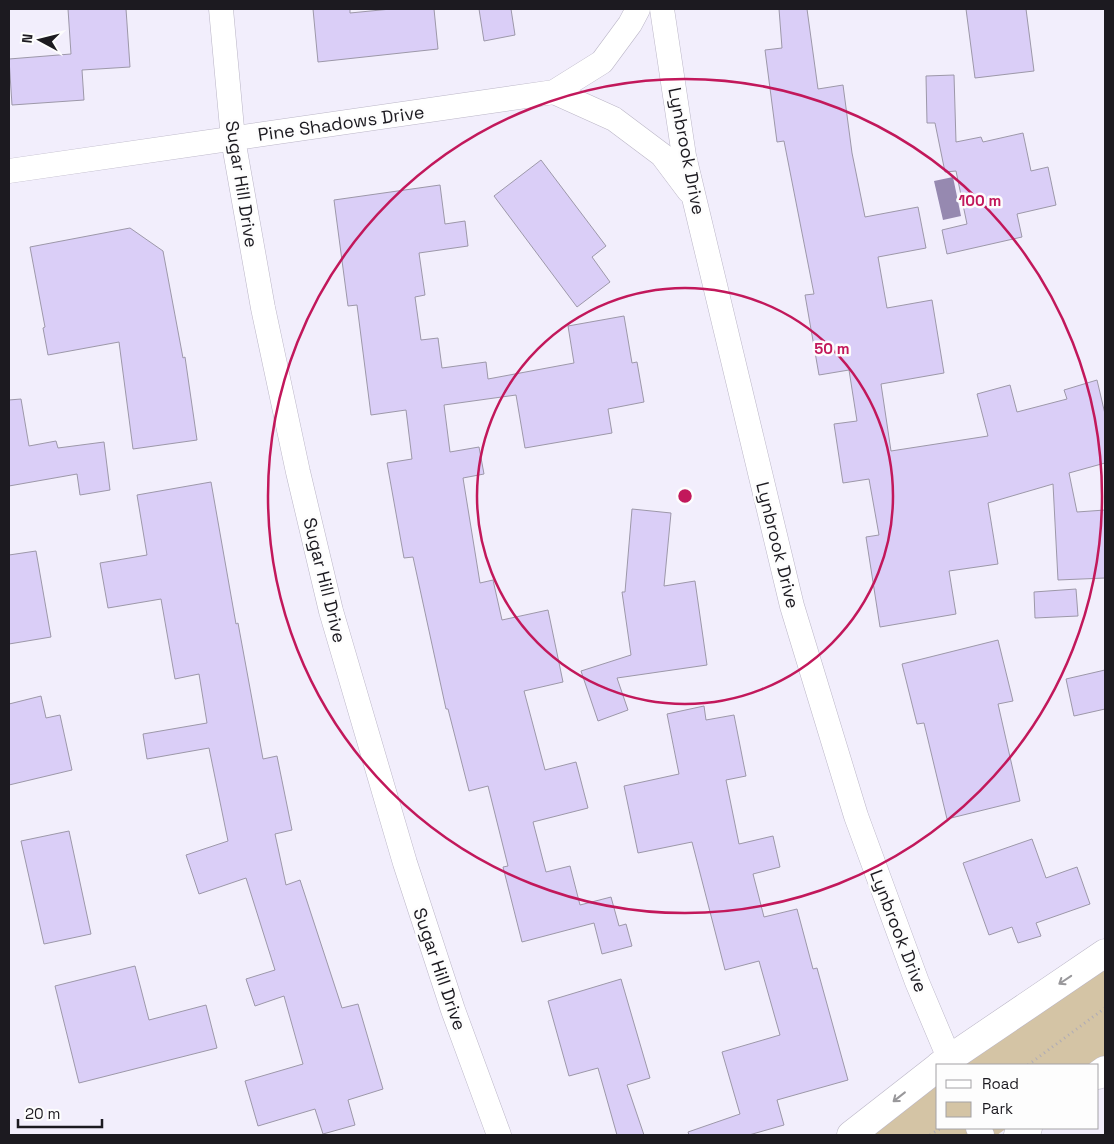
<svg xmlns="http://www.w3.org/2000/svg" width="1114" height="1144" viewBox="0 0 1114 1144" font-family="'Space Grotesk',sans-serif">
<style>
.green{fill:#d4c4a5}
.water{fill:#9689b0}
.building{fill:#dacef7;stroke:#9d98a9}
.lines{fill:none;stroke-linecap:round;stroke-linejoin:round}
.minor-casing{stroke:#bbb6c7;stroke-width:25}
.tertiary-casing{stroke:#bbb6c7;stroke-width:29}
.path{stroke:#aeabb6;stroke-width:3;stroke-dasharray:1 4;stroke-linecap:butt}
.minor{stroke:#fff;stroke-width:24}
.tertiary{stroke:#fff;stroke-width:28}
.oneway{stroke:#99989b}
.ring{fill:none;stroke:#c2185b;stroke-width:2.5}
.labels{text-anchor:middle;dominant-baseline:central;stroke-width:5;stroke-linejoin:round;paint-order:stroke}
.street-label{font-size:18px;fill:#1c1a20;stroke:#fdfdfd}
.centre{fill:#c2185b;stroke:#fdfdfd;stroke-width:2.5}
.ring-label{font-size:15px;text-anchor:middle;font-weight:bold;fill:#c2185b;stroke:#fdfdfd;stroke-width:5;stroke-linejoin:round;paint-order:stroke}
</style>
<rect width="100%" height="100%" fill="#f2eefc"/>
<g class="green">
<polygon points="1105,964 1105,1056 1092,1065 956,1065"/>
<polygon points="938,1079 938,1128 1007,1128 997,1135 864,1135"/>
</g>
<polygon class="water" points="953,177 961,216 943,220 934,181"/>
<g class="building">
<polygon points="68,9 126,9 130,67 82,70 84,100 12,105 9,59 71,54"/>
<polygon points="313,9 350,9 350,13 391,9 434,9 438,49 318,62"/>
<polygon points="479,9 511,9 515,35 484,41"/>
<polygon points="779,9 807,9 818,89 843,85 852,153 865,217 918,207 926,248 878,257 887,308 932,300 944,373 881,384 891,451 988,436 977,394 1010,385 1017,412 1067,399 1064,390 1097,380 1105,414 1105,463 1069,473 1077,512 1105,510 1105,578 1058,580 1053,484 988,503 998,564 949,571 956,614 880,627 866,537 879,535 869,479 843,483 834,424 857,421 849,370 819,375 805,295 814,294 784,141 777,142 765,50 782,48"/>
<polygon points="966,9 1026,9 1034,71 975,78"/>
<polygon points="954,75 956,142 981,137 983,142 1023,133 1031,171 1048,167 1056,205 1017,214 1022,237 947,254 942,230 967,224 956,171 945,172 935,123 927,123 926,76"/>
<polygon points="541,160 606,246 592,257 610,282 577,307 494,196"/>
<polygon points="440,185 445,224 465,221 468,246 419,253 425,295 415,297 421,340 438,338 442,368 486,362 488,379 574,363 568,326 624,316 632,363 637,362 644,402 608,409 612,433 525,448 516,395 444,405 450,452 479,447 484,474 463,478 480,583 493,580 502,620 548,610 563,682 524,691 545,770 576,762 588,808 533,822 546,872 570,866 580,905 611,897 619,926 626,924 632,946 602,954 594,923 522,942 503,867 508,866 488,786 469,791 448,709 446,709 413,557 404,558 387,463 412,459 406,410 371,415 357,305 348,306 334,200"/>
<polygon points="130,228 163,251 183,358 185,357 197,440 133,449 119,342 48,355 43,328 45,327 30,247"/>
<polygon points="21,399 29,446 56,441 58,448 104,442 110,490 80,495 77,474 9,486 9,400"/>
<polygon points="211,482 236,624 238,623 263,759 277,756 292,830 275,834 286,885 300,880 342,1008 358,1004 383,1089 348,1100 355,1125 323,1134 315,1109 258,1126 245,1081 303,1064 284,996 255,1006 246,979 275,970 246,878 199,894 186,855 228,841 209,748 147,759 143,734 207,723 199,674 175,679 161,599 108,608 100,563 147,555 137,495"/>
<polygon points="632,509 671,513 664,586 695,581 707,665 617,678 628,710 598,721 581,671 631,655 622,592 625,592"/>
<polygon points="36,551 51,637 9,644 9,555"/>
<polygon points="1076,589 1078,616 1035,618 1034,592"/>
<polygon points="998,640 1013,701 998,704 1020,801 947,819 924,723 917,724 902,664"/>
<polygon points="1105,670 1105,709 1074,716 1066,679"/>
<polygon points="41,696 46,718 60,715 72,770 9,785 9,704"/>
<polygon points="704,706 706,720 734,715 746,776 726,780 739,844 773,836 780,867 753,874 764,917 797,909 813,969 817,968 848,1080 777,1100 784,1125 749,1135 689,1135 688,1132 740,1114 722,1052 780,1035 759,961 725,970 692,842 638,853 624,786 679,774 667,714"/>
<polygon points="69,831 91,934 44,944 21,841"/>
<polygon points="1032,839 1046,878 1077,867 1090,904 1036,923 1041,936 1018,943 1012,927 989,935 963,863"/>
<polygon points="135,966 149,1020 206,1005 217,1048 79,1083 55,986"/>
<polygon points="621,979 650,1078 627,1085 644,1135 617,1135 598,1068 569,1076 548,1001"/>
</g>
<g class="lines">
<g class="minor-casing">
<g id="minor">
<polyline points="221,9 233,139 263,308 298,472 331,611 405,863 453,1010 499,1135"/>
<polyline points="662,9 684,156 792,606 856,816 917,982 952,1065"/>
<polyline points="554,92 614,119 662,155 689,191"/>
<polyline points="9,171 554,92 602,62 630,24 638,9"/>
<polyline points="978,1128 982,1135"/>
</g>
</g>
<g class="tertiary-casing">
<g id="tertiary">
<polyline points="940,1065 1105,953"/>
<polyline points="1098,1075 1105,1070"/>
<polyline points="851,1135 938,1067"/>
<polyline points="1018,1135 1028,1128"/>
</g>
</g>
<g class="path">
<polyline points="1028,1065 1105,1008"/>
<polyline points="930,1135 941,1128"/>
</g>
<use href="#minor" class="minor"/>
<use href="#tertiary" class="tertiary"/>
</g>
<defs><path id="oneway-shaft" d="M-6 0H5M1.5-3L5.5 0L1.5 3" fill="none" stroke-width="1.6" stroke-linecap="round" stroke-linejoin="round" transform="scale(1.25)"/></defs>
<g class="oneway">
<use href="#oneway-shaft" transform="translate(1065 980) rotate(146)"/>
<use href="#oneway-shaft" transform="translate(899 1097) rotate(142)"/>
</g>
<g class="ring">
<circle cx="685" cy="496" r="208"/>
<circle cx="685" cy="496" r="417"/>
</g>
<g class="labels">
<g class="street-label">
<text transform="translate(341 123) rotate(-8)">Pine Shadows Drive</text>
<text transform="translate(687 151) rotate(79)">Lynbrook Drive</text>
<text transform="translate(242 184) rotate(81)">Sugar Hill Drive</text>
<text transform="translate(778 545) rotate(76)">Lynbrook Drive</text>
<text transform="translate(325 580) rotate(76)">Sugar Hill Drive</text>
<text transform="translate(899 931) rotate(69)">Lynbrook Drive</text>
<text transform="translate(440 969) rotate(71)">Sugar Hill Drive</text>
</g>
</g>
<circle cx="685" cy="496" r="8" class="centre"/>
<g class="ring-label">
<text x="980" y="206">100 m</text>
<text x="832" y="354">50 m</text>
</g>
<rect width="1114" height="1144" fill="none" stroke="#1c1a20" stroke-width="20"/>
<rect x="936" y="1064" width="162" height="65" fill="#fdfdfd" stroke="#a3a2a5"/>
<rect x="946" y="1080" width="25" height="8" fill="#ffffff" stroke="#a3a2a5"/>
<text x="982" y="1089" font-size="15" fill="#1c1a20">Road</text>
<rect x="946" y="1102" width="25" height="15" fill="#d4c4a5" stroke="#a3a2a5"/>
<text x="982" y="1114" font-size="15" fill="#1c1a20">Park</text>
<g transform="translate(40 40) rotate(277)" stroke="#fdfdfd" stroke-width="4" paint-order="stroke">
<path d="M0-4L9 19L0 12L-9 19Z" fill="#1c1a20"/>
<text y="-8" font-size="14" font-weight="bold" text-anchor="middle" fill="#1c1a20">N</text>
</g>
<path d="M18 1119v8h84v-8" fill="none" stroke="#1c1a20" stroke-width="2.5"/>
<text x="25" y="1119" font-size="15" fill="#1c1a20" stroke="#fdfdfd" stroke-width="4" paint-order="stroke">20 m</text>
</svg>
